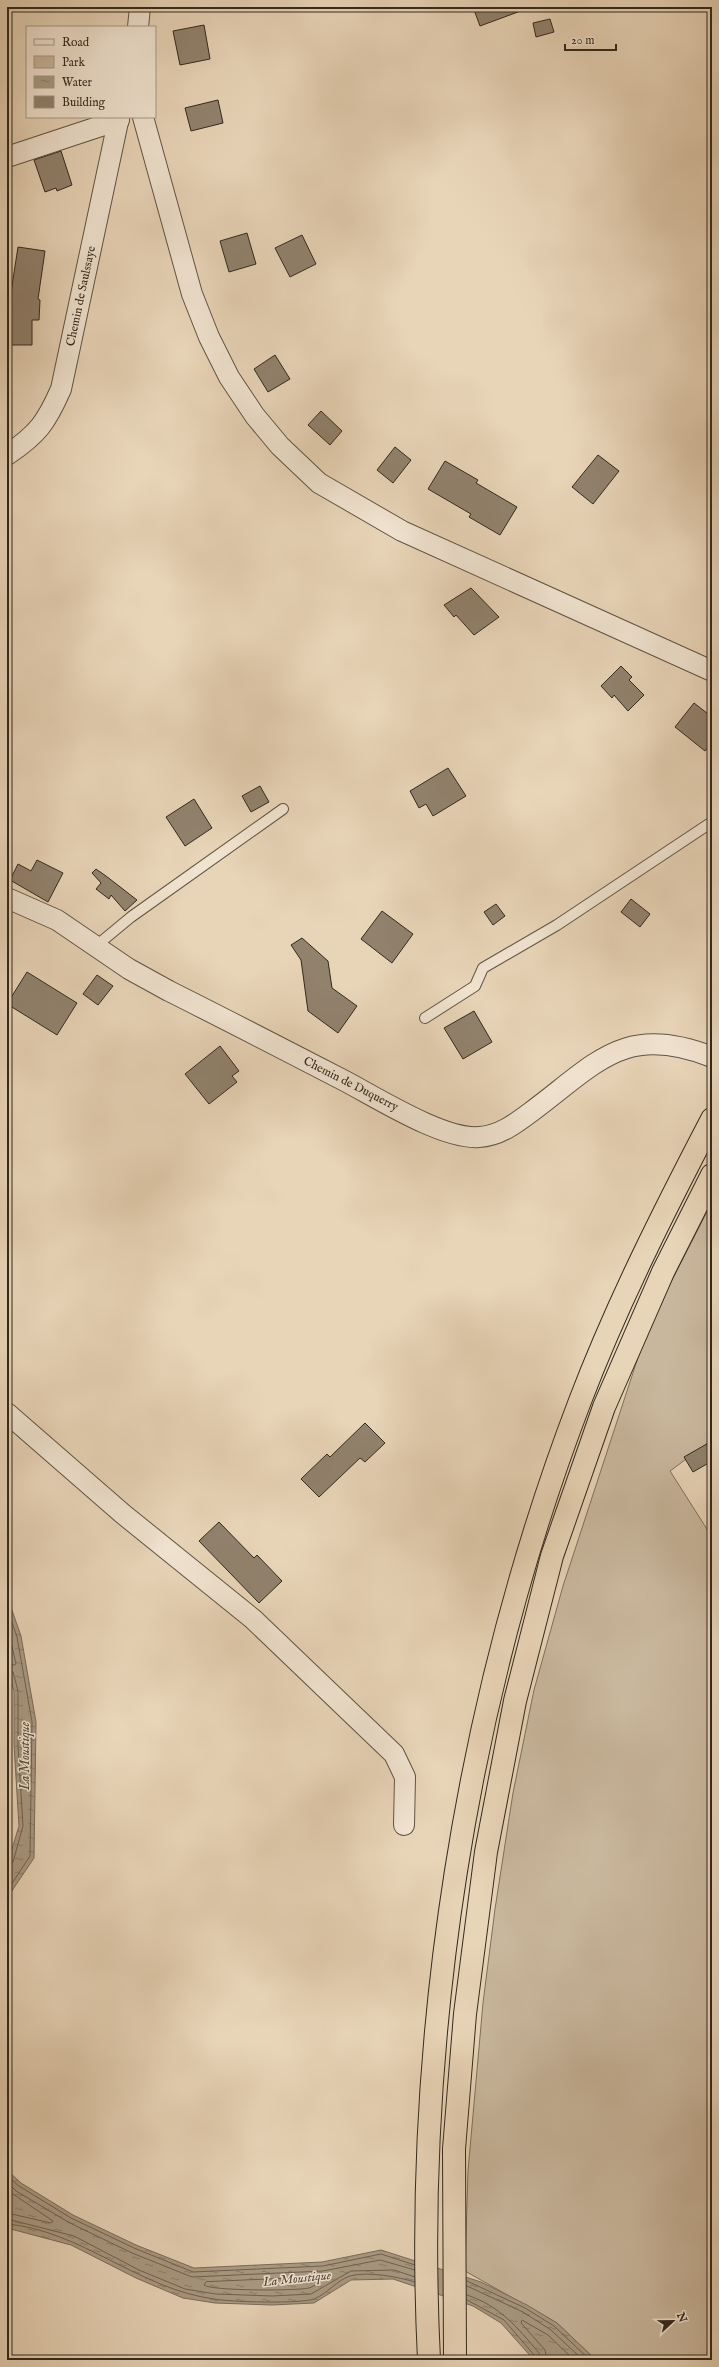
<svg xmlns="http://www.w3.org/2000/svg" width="719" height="2367" viewBox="0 0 719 2367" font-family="'IM FELL English',serif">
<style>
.green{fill:#c9b79d;stroke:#7e705e}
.water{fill:url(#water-ripples);stroke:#7a6d5b}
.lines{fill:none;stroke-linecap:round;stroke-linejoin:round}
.shore{stroke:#6e6250;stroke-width:1}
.building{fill:#91826e;stroke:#32291e}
.lane-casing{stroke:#605444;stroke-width:12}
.street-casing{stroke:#605444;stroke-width:22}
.highway-casing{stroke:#32291e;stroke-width:24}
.lane{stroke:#f0e3d0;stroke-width:10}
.street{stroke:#f0e3d0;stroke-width:20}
.highway{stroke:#e8d4b7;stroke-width:22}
.labels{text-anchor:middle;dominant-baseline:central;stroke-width:3;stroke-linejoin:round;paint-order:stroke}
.street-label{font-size:12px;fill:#32291e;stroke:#f0e3d0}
.water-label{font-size:13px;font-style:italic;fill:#564b3c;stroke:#f0e3d0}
</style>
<defs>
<pattern id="water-ripples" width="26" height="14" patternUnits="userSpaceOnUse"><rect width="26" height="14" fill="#aa9a83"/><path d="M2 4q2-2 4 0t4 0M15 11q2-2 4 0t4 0" fill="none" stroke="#8b7e6b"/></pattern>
</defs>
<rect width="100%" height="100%" fill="#e8d4b7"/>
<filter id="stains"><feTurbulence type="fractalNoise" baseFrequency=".005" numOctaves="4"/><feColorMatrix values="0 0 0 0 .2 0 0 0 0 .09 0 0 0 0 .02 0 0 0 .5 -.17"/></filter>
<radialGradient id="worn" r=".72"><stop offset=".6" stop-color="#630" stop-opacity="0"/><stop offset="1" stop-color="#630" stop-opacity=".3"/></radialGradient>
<polygon class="green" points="712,1202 712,1440 670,1471 712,1537 712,2360 596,2360 557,2323 465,2271 468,2171 483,2003 495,1909 513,1793 534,1690 563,1586 648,1327"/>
<g class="water">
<polygon points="7,1596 21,1636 36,1722 34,1858 7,1898 7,1865 19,1826 14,1745 14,1691 7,1667"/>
<polygon points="7,2170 21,2183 73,2215 136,2245 194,2268 322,2262 381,2250 481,2282 527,2305 557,2323 596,2360 534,2360 501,2323 473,2306 393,2279 351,2280 314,2303 272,2305 215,2303 183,2298 136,2278 71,2245 7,2228"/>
</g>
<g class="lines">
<g class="shore">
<polyline points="7,1608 17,1637 32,1722 30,1856 7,1891"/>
<polyline points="7,1624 16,1664 14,1665 7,1664"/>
<polyline points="7,1669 13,1672 18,1691 18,1745 23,1826 13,1862 7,1865"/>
<polyline points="7,2176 19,2186 71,2218 134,2248 193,2272 323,2266 381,2254 415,2265"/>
<polyline points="7,2182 16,2191 70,2223 132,2253 192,2277 323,2271 380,2260 415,2270"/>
<polyline points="7,2190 53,2221 51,2223 7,2213"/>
<polyline points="7,2219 74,2236 139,2270 185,2289 216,2294 272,2296 311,2294 351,2271 394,2270 415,2277"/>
<path d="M 7,2224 C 80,2230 139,2289 214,2299 C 230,2302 300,2304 314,2299 C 327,2294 337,2280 350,2276 C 367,2271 399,2277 415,2282"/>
<path d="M 321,2277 L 322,2280 C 318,2283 313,2287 309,2288 C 296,2291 211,2291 204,2285 L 206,2282 Z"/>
<polyline points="467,2281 525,2308 554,2326 590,2360"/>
<polyline points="467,2286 523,2312 551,2330 583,2360"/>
<path d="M 467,2295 C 500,2306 517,2327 539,2353 L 541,2360"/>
<polyline points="467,2300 504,2320 535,2356 536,2360"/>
<polyline points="547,2360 545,2350 521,2323 522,2320 548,2335 574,2360"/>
</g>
</g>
<g class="building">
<polygon points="473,7 526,7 526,9 480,26"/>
<polygon points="550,19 554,32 536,37 533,23"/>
<polygon points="204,25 210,59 180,65 173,31"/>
<polygon points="218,100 223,123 191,131 185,108"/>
<polygon points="61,151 72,185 57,191 56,188 45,192 34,160"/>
<polygon points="247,233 256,264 229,272 220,241"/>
<polygon points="302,235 316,264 290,277 275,248"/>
<polygon points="18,247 45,251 38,299 40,300 39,320 32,320 32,345 7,345 7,298 10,299"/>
<polygon points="275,355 290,379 268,392 254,369"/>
<polygon points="321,411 342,431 330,445 308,425"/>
<polygon points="395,447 411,460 393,483 377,470"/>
<polygon points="598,455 619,471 593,504 572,487"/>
<polygon points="445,461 478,480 476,483 517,507 500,535 469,517 471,514 428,489"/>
<polygon points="471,588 499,617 474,635 456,615 454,617 444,605"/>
<polygon points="621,666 632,677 629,680 644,695 628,711 614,695 612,698 601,686"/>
<polygon points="694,703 712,717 712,742 705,751 675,727"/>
<polygon points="448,768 466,796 433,816 426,804 419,808 410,791"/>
<polygon points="260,786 269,802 251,812 242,796"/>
<polygon points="194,799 212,828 185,846 166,817"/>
<polygon points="37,860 63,873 48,902 10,880 18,864 31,871"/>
<polygon points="96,869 106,876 137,900 125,911 111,895 109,899 96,889 101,883 92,873"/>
<polygon points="631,899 650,914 640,927 621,912"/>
<polygon points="496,904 505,916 493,925 484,912"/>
<polygon points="382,911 413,934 392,963 361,939"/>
<polygon points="302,938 328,961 332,988 357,1006 338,1033 308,1011 301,960 291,945"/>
<polygon points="27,972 77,1003 57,1035 7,1004"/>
<polygon points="97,975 113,986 98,1005 83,994"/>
<polygon points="474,1011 492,1042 463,1059 444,1028"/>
<polygon points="220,1046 239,1071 232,1076 237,1082 209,1104 185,1074"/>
<polygon points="365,1423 385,1443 365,1462 360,1458 319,1497 301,1479 327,1454 330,1457"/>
<polygon points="712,1441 712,1461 693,1472 684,1457"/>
<polygon points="219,1522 254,1558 257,1555 282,1581 259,1603 199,1541"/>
</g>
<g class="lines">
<g class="lane-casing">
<g id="lane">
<polyline points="96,946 131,917 283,809"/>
<polyline points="425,1018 475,986 483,968 557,925 712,822"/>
</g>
</g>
<g class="street-casing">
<g id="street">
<polyline points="138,27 140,7"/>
<polyline points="143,117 192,294 209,337 229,377 255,416 280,446 319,483 402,531 712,671"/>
<polyline points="7,157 119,120"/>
<path d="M 7,455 C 38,434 46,423 61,389 L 119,117"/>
<path d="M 7,898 L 57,920 L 129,969 L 169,991 C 227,1020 285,1050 343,1080 C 376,1097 443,1140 479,1137 C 499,1136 515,1124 531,1112 C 596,1064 624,1022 712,1057"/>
<polyline points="7,1413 123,1514 253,1619 394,1754 405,1777 404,1825"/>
</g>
</g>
<g class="highway-casing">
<g id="highway">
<path d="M 429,2360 C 413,2041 466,1699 580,1401 C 617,1304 664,1211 712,1119"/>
<polyline points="455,2360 454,2149 465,2014 486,1852 515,1701 552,1556 604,1407 663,1272 712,1175"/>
</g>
</g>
<use href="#lane" class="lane"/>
<use href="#street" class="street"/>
<use href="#highway" class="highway"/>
</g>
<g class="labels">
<g class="street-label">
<text transform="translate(81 296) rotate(-78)">Chemin de Saulssaye</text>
<text transform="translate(351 1084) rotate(27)">Chemin de Duquerry</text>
</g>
<g class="water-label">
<text transform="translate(25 1756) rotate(-90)">La Moustique</text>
<text transform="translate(297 2279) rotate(-6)">La Moustique</text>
</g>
</g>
<rect width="719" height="2367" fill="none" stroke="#e8d4b7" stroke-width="24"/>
<rect x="8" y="8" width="703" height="2351" fill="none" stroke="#32291e" stroke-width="2"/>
<rect x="12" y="12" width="695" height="2343" fill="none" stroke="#32291e"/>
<rect x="26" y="26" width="130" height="92" fill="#f0e3d0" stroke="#a49989"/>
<rect x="34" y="39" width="20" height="6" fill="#f0e3d0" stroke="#a49989"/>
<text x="62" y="46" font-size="12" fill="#32291e">Road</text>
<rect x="34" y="56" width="20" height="12" fill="#c9b79d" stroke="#a49989"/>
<text x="62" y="66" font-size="12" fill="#32291e">Park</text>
<rect x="34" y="76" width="20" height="12" fill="url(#water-ripples)" stroke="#a49989"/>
<text x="62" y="86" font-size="12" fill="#32291e">Water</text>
<rect x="34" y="96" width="20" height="12" fill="#91826e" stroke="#a49989"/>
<text x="62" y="106" font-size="12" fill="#32291e">Building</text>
<g transform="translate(673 2321) rotate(68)" stroke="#f0e3d0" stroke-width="3" paint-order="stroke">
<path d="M0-3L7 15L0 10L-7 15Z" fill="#32291e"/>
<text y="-6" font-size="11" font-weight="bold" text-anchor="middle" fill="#32291e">N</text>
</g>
<path d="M565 44v6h51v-6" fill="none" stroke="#32291e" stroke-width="2"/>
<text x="571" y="44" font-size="12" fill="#32291e" stroke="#f0e3d0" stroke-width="3" paint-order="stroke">20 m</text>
<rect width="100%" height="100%" filter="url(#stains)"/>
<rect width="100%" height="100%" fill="url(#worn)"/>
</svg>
